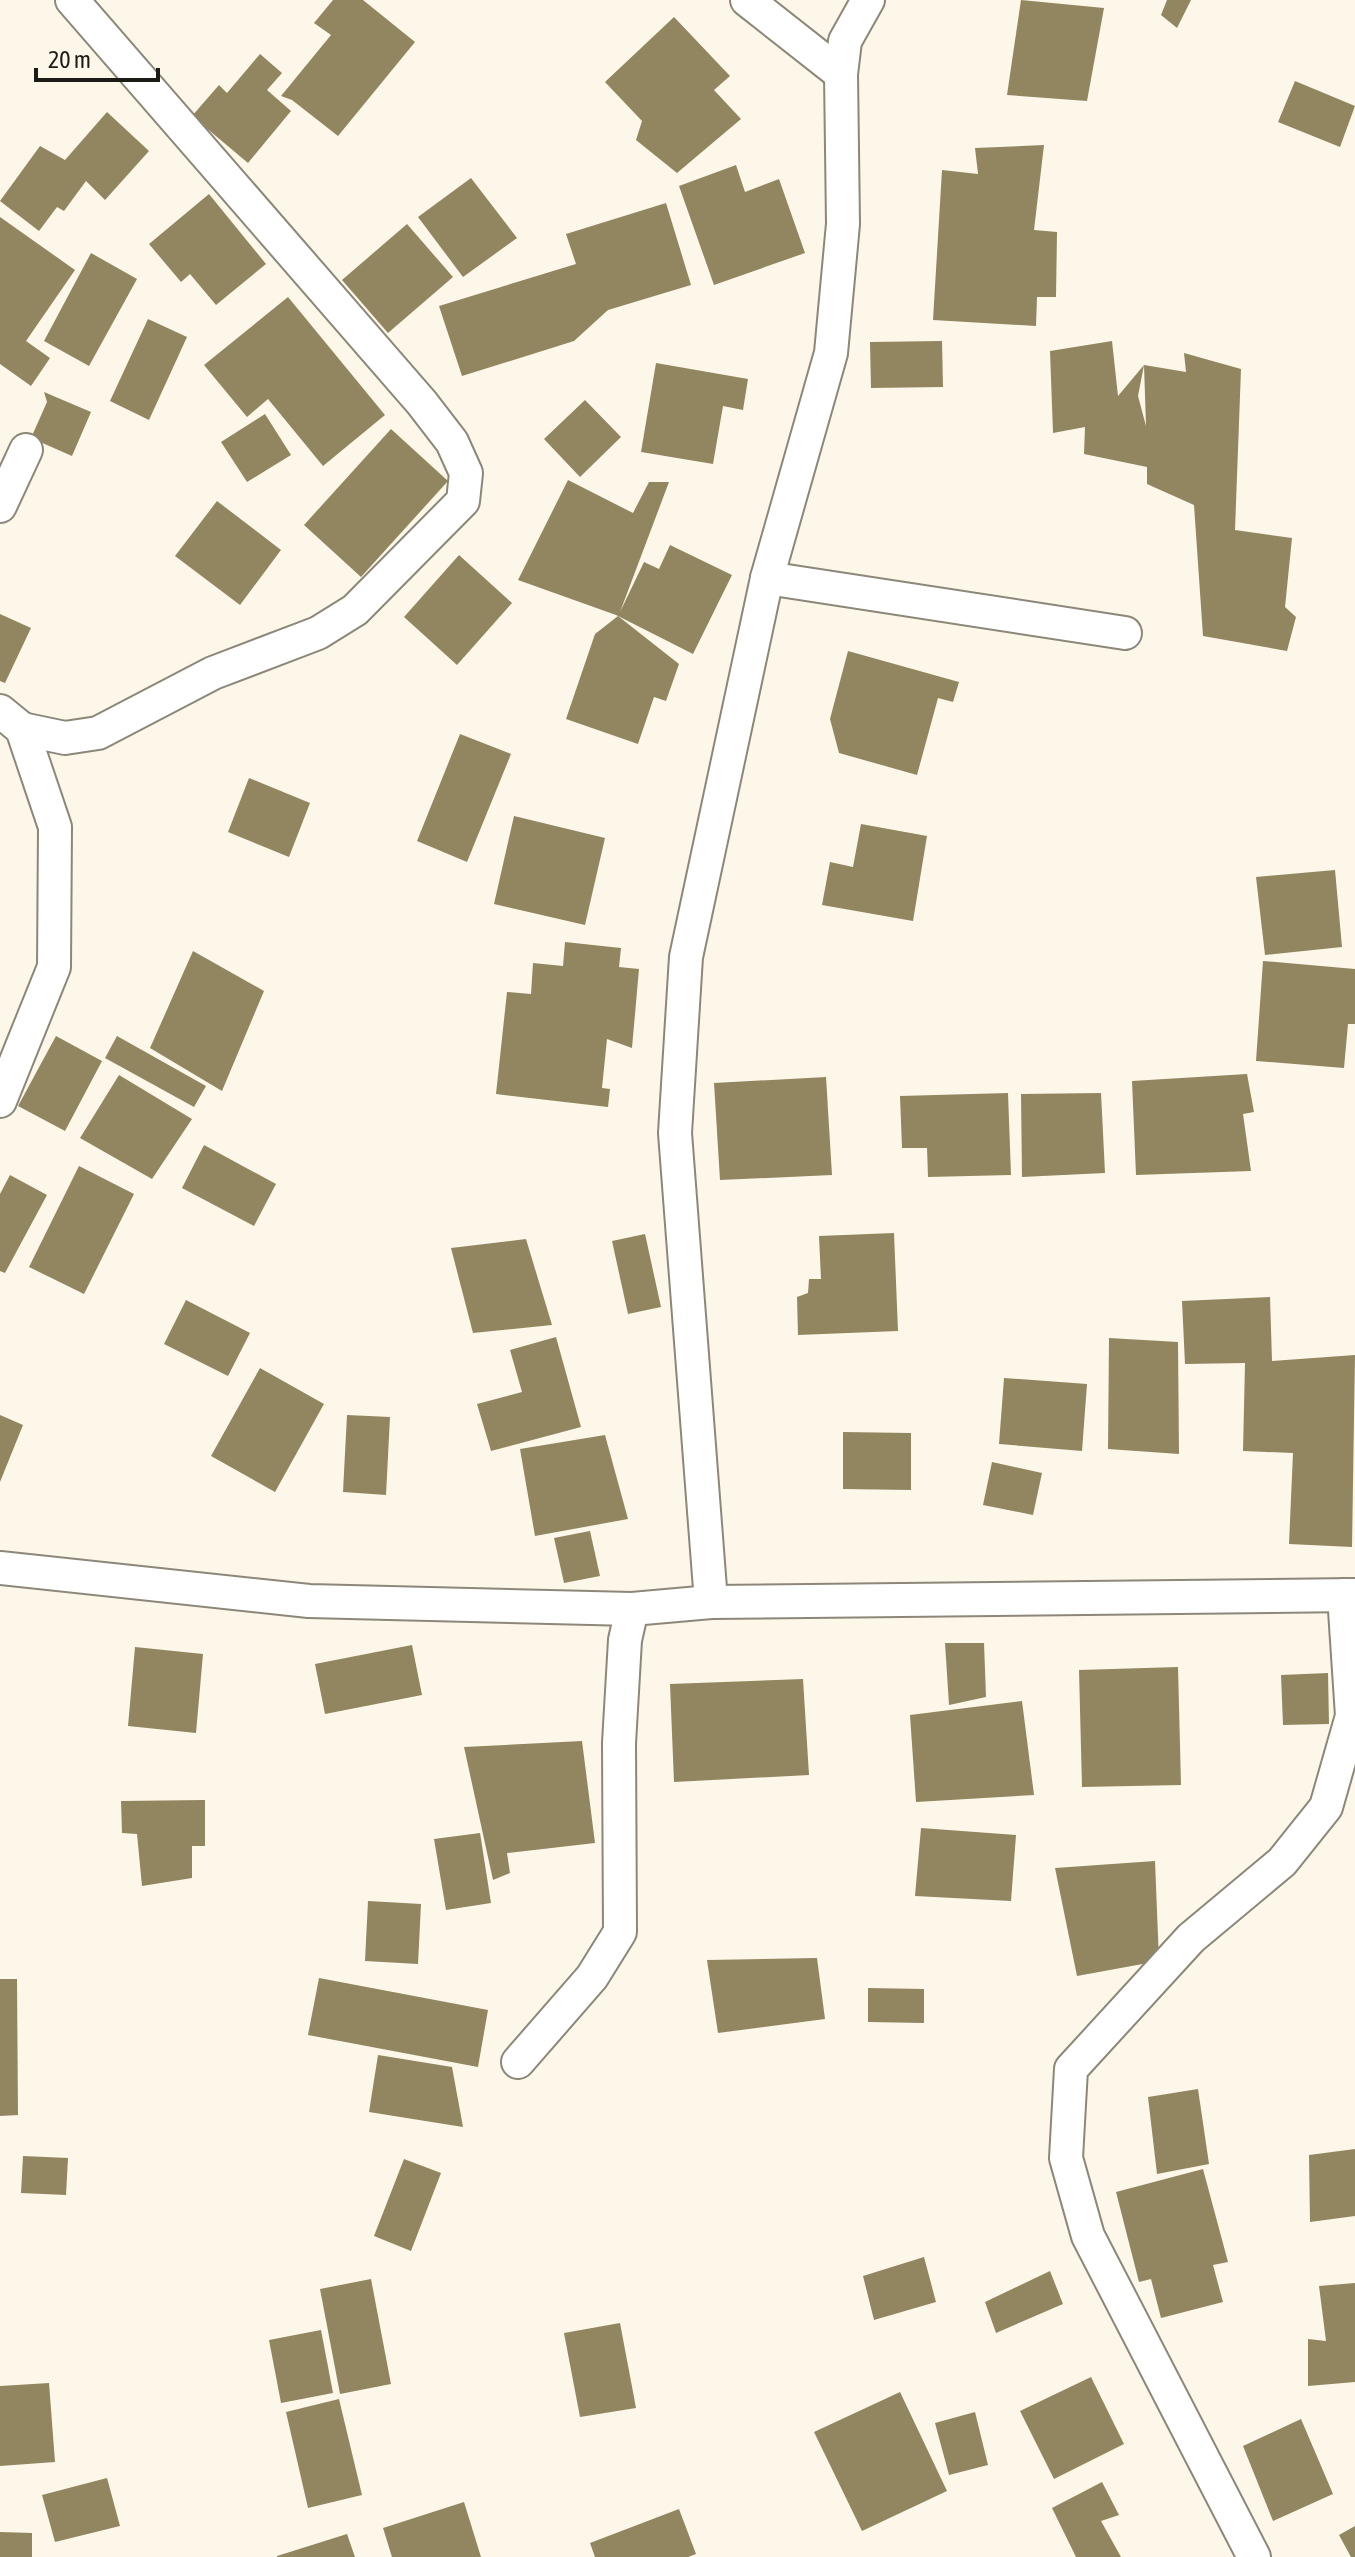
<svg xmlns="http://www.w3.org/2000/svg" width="1355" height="2557" viewBox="0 0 1355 2557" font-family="'Asap Condensed',sans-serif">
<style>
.building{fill:#928660}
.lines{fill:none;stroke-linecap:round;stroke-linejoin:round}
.street-casing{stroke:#8c8779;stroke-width:36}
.street{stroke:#fff;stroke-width:32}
</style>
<rect width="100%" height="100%" fill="#fcf7e8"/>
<g class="building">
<polygon points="333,0 363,0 415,42 338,136 292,100 281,96 331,35 314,23"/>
<polygon points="1021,0 1104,8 1087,101 1007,95"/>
<polygon points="1167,0 1191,0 1177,28 1161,15"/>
<polygon points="674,17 730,76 714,90 741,119 677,173 636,140 642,121 605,82"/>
<polygon points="260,54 282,73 267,90 291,111 248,163 192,116 219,85 227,93"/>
<polygon points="1295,81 1355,106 1340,147 1278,122"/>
<polygon points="107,112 149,151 105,200 86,181 64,211 57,207 39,231 0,201 40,146 65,160"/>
<polygon points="1044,145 1034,230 1057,232 1056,297 1037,297 1036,326 933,320 942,170 978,174 975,148"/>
<polygon points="736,165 745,192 779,179 805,253 714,285 679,186"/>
<polygon points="471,178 517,238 463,277 418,217"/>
<polygon points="209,194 266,264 216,305 190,274 181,282 149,244"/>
<polygon points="666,203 691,285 608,310 574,341 462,376 439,306 576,264 566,234"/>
<polygon points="0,217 75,270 26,341 50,358 31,386 0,364"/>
<polygon points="407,224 453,277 388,333 342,280"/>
<polygon points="91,253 137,279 89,366 44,341"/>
<polygon points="288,297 385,415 323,466 268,399 247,417 204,365"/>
<polygon points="148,319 187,337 149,420 110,401"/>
<polygon points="942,341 943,387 871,388 870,342"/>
<polygon points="1112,341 1118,396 1144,365 1138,396 1146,426 1144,365 1186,372 1184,353 1241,369 1235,530 1292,538 1285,607 1296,617 1287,651 1203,636 1194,505 1147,484 1147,467 1084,454 1085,427 1053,433 1050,351"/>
<polygon points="656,363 748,379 743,410 723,406 713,464 641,452"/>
<polygon points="44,392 91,412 72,456 31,438 47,402"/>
<polygon points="585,400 621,437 580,477 544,439"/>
<polygon points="265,414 291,455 247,482 221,442"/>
<polygon points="391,429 448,481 361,577 304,525"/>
<polygon points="568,480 633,513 649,482 669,482 620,612 644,562 659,569 670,545 732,575 693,654 616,615 518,580"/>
<polygon points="217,501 281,550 240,605 175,556"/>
<polygon points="459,555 512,603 457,665 404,617"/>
<polygon points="0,614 31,628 5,683 0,681"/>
<polygon points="618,616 679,664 666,701 654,697 638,744 566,719 595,634"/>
<polygon points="848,651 959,682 953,702 938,698 917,775 839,753 830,719"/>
<polygon points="460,734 511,754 467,862 417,841"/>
<polygon points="249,778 310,803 289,857 228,832"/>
<polygon points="514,816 605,838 585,925 494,904"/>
<polygon points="861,824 927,836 913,921 822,905 830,862 853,867"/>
<polygon points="1335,870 1342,947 1265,955 1256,877"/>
<polygon points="565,942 621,948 619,967 639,969 632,1048 607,1039 602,1088 610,1089 608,1107 496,1094 507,992 531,994 533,963 563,966"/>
<polygon points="193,951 264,991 222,1091 150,1048"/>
<polygon points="1263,961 1355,969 1355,1024 1348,1024 1344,1068 1256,1061"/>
<polygon points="56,1036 102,1061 65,1131 18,1106"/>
<polygon points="117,1036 206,1086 194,1107 105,1058"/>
<polygon points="1247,1074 1254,1112 1243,1114 1251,1171 1136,1175 1132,1081"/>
<polygon points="119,1075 192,1119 152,1179 80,1138"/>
<polygon points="826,1077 832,1175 720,1180 714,1083"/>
<polygon points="1008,1093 1011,1175 928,1177 927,1148 902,1148 900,1096"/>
<polygon points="1101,1093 1105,1173 1022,1177 1021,1094"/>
<polygon points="204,1145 276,1184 254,1226 182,1188"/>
<polygon points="79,1166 134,1194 84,1294 29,1267"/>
<polygon points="10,1175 47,1195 5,1273 0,1271 0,1194"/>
<polygon points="894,1233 898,1331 798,1335 797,1297 808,1293 809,1279 821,1279 819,1236"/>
<polygon points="645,1234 661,1307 628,1314 612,1241"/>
<polygon points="526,1239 552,1325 473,1333 451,1248"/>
<polygon points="1270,1297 1272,1361 1355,1355 1352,1547 1289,1544 1293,1453 1243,1451 1245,1363 1185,1364 1182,1301"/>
<polygon points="186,1300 250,1333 228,1376 164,1344"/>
<polygon points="556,1337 581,1427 491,1451 477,1404 522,1392 510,1350"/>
<polygon points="1109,1338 1178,1342 1179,1454 1108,1449"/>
<polygon points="260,1368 324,1404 275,1492 211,1456"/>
<polygon points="1004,1378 1087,1384 1082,1451 999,1444"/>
<polygon points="0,1415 23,1425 0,1482"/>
<polygon points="347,1415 390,1417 386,1495 343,1492"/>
<polygon points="843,1432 911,1433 911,1490 843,1489"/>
<polygon points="605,1435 628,1519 535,1536 520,1449"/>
<polygon points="992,1462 1042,1473 1033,1515 983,1505"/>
<polygon points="590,1531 600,1576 564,1583 554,1538"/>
<polygon points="945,1643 984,1643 986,1697 949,1705"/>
<polygon points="412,1645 422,1695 325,1714 315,1664"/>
<polygon points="135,1647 203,1654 196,1733 128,1726"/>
<polygon points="1178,1667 1181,1785 1082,1787 1079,1670"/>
<polygon points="1328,1673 1329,1724 1283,1725 1281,1675"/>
<polygon points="803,1679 809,1775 674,1782 670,1684"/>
<polygon points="1022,1701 1034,1795 916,1802 910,1715"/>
<polygon points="582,1741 595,1843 507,1853 510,1873 493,1880 464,1747"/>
<polygon points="205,1800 205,1846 192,1846 192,1878 142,1886 137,1834 122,1833 121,1801"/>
<polygon points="921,1828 1016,1835 1011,1901 915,1896"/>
<polygon points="480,1833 491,1903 446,1910 434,1839"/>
<polygon points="1155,1861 1159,1961 1077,1976 1055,1868"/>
<polygon points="368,1901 421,1904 418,1964 365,1961"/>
<polygon points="817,1958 825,2019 718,2033 707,1960"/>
<polygon points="319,1978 488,2010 478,2067 308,2035"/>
<polygon points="0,1979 17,1979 18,2115 0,2116"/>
<polygon points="868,1988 924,1989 924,2023 868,2022"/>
<polygon points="378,2055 452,2067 463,2127 369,2112"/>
<polygon points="1198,2089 1209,2164 1157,2174 1148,2097"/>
<polygon points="1355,2149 1355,2216 1310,2222 1309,2155"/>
<polygon points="23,2156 68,2158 66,2195 21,2193"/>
<polygon points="404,2159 441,2173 411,2251 374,2236"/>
<polygon points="1203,2169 1228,2262 1213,2265 1223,2302 1161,2318 1151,2279 1139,2282 1116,2192"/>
<polygon points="924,2257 936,2302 874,2320 863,2276"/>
<polygon points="1050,2271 1063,2304 996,2333 985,2302"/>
<polygon points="371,2279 391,2384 340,2394 320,2289"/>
<polygon points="1355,2283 1355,2382 1308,2386 1308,2339 1326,2341 1319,2286"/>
<polygon points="620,2323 636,2408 580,2417 564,2333"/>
<polygon points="321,2330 333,2393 281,2403 269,2340"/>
<polygon points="1091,2377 1124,2444 1054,2479 1020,2411"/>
<polygon points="49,2383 55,2462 0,2466 0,2386"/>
<polygon points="900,2392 947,2491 862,2531 814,2432"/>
<polygon points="339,2399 362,2495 308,2508 286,2412"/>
<polygon points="975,2412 988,2465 949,2475 935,2423"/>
<polygon points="1301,2419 1333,2494 1273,2521 1243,2446"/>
<polygon points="107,2478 120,2526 55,2542 42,2495"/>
<polygon points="1102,2482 1119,2515 1101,2521 1121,2557 1076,2557 1052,2508"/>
<polygon points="464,2502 481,2557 392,2557 383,2528"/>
<polygon points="679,2509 696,2554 688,2557 595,2557 590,2543"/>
<polygon points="1355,2526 1355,2557 1351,2557 1339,2535"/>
<polygon points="0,2532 32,2533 32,2557 0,2557"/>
<polygon points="347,2534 355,2557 277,2557 277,2556"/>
</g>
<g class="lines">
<g class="street-casing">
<g id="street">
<polyline points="747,0 841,74"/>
<polyline points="0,506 26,450"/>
<polyline points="767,578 1125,633"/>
<polyline points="0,711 22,729 55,827 54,967 0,1101"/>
<polyline points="22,729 65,738 98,733 213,673 318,633 355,610 463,501 466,473 452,442 422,403 72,0"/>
<polyline points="0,1568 309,1601 632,1609 711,1602 1355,1595"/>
<polyline points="711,1602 675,1133 686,957 767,578 831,353 843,224 841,74 845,41 868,0"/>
<polyline points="518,2062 592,1977 620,1932 619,1743 625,1640 632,1609"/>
<polyline points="1254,2557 1088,2236 1066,2158 1071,2069 1191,1938 1282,1862 1326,1807 1352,1716 1344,1595"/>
</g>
</g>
<use href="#street" class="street"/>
</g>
<path d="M36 68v12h122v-12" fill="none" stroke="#1c1b15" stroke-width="4"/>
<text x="48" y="68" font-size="24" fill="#1c1b15" stroke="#fcf7e8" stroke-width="6" paint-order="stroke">20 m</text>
</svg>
